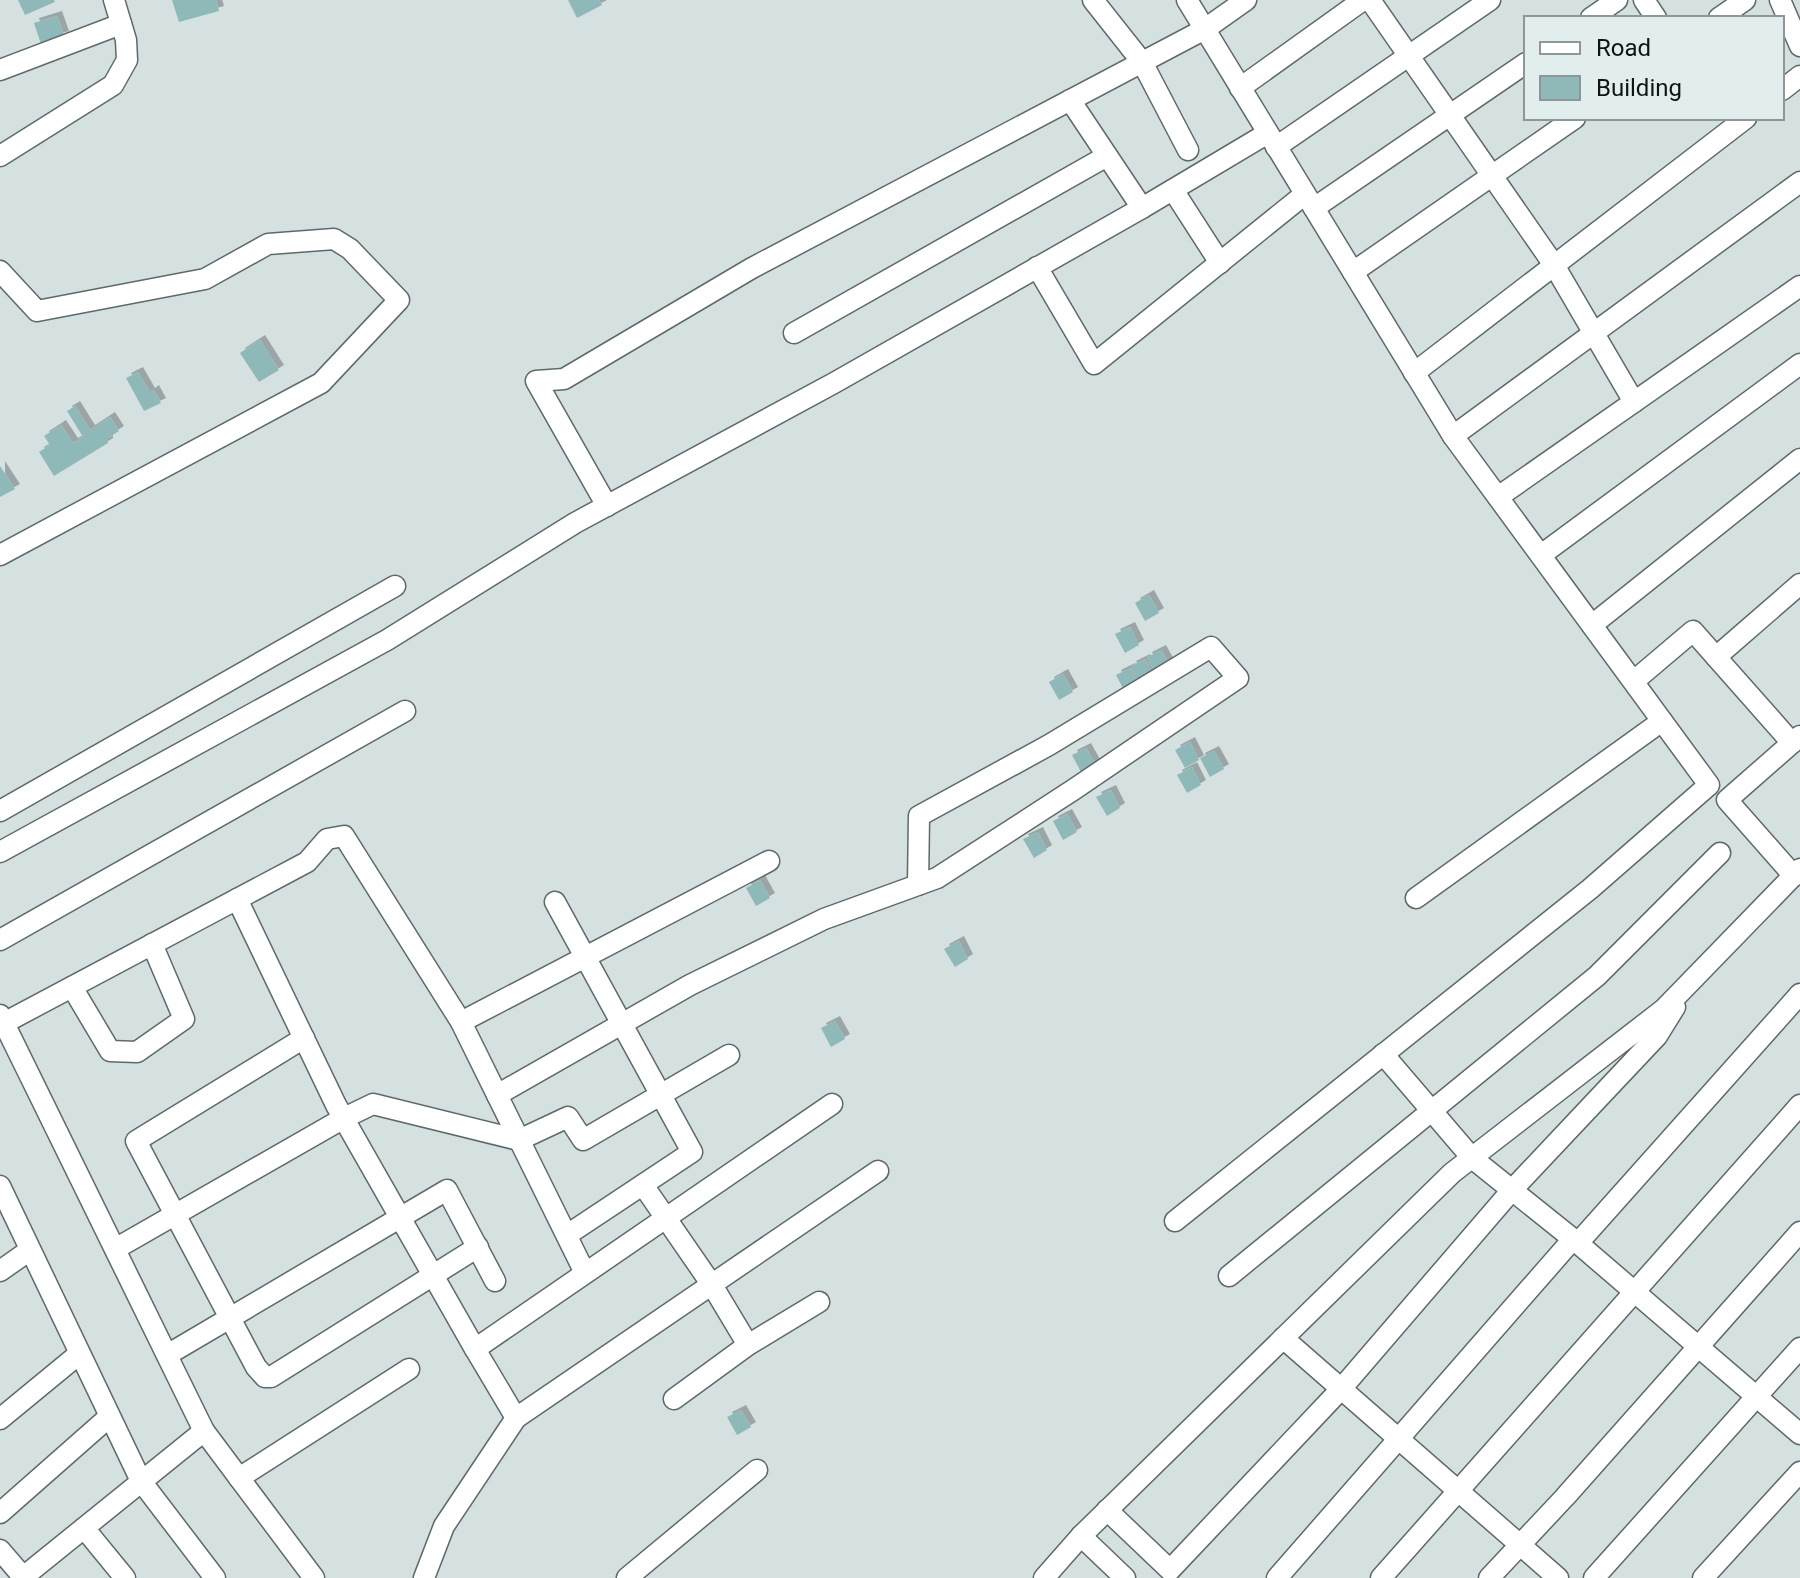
<svg xmlns="http://www.w3.org/2000/svg" width="1800" height="1578" viewBox="0 0 1800 1578" font-family="Roboto,sans-serif">
<style>
.building{fill:#8fb8b8;filter:url(#shadow)}
.lines{fill:none;stroke-linecap:round;stroke-linejoin:round}
.minor-casing{stroke:#5e6969;stroke-width:23}
.minor{stroke:#fff;stroke-width:20}
</style>
<defs>
<filter id="shadow"><feDropShadow dx="5" dy="-5" stdDeviation="0" flood-color="#0004"/></filter>
</defs>
<rect width="100%" height="100%" fill="#d5e1e1"/>
<g class="building">
<polygon points="18,0 54,0 55,2 25,15"/>
<polygon points="172,0 216,0 219,11 179,22"/>
<polygon points="568,0 599,0 602,5 577,18"/>
<polygon points="57,16 64,36 50,40 53,46 43,50 34,23"/>
<polygon points="260,340 279,370 259,382 240,353"/>
<polygon points="138,372 150,393 154,390 161,403 144,411 126,378"/>
<polygon points="75,406 90,430 110,417 119,431 108,438 108,443 54,476 39,452 50,445 44,436 61,425 73,443 83,437 67,411"/>
<polygon points="0,466 15,489 0,497"/>
<polygon points="1149,595 1159,613 1145,621 1135,603"/>
<polygon points="1130,627 1139,645 1125,653 1115,634"/>
<polygon points="1161,650 1171,668 1157,676 1147,657"/>
<polygon points="1145,659 1155,677 1141,684 1131,666"/>
<polygon points="1130,668 1140,686 1126,694 1116,675"/>
<polygon points="1063,674 1073,692 1059,700 1049,682"/>
<polygon points="1190,742 1199,760 1185,768 1175,750"/>
<polygon points="1086,748 1096,766 1082,774 1072,755"/>
<polygon points="1214,751 1224,769 1210,777 1200,758"/>
<polygon points="1192,767 1201,785 1187,793 1177,775"/>
<polygon points="1111,790 1120,808 1107,816 1096,797"/>
<polygon points="1067,814 1077,832 1063,840 1053,821"/>
<polygon points="1038,832 1047,850 1034,858 1023,839"/>
<polygon points="760,880 770,898 756,906 746,888"/>
<polygon points="959,941 968,959 955,967 944,949"/>
<polygon points="835,1021 845,1039 831,1047 821,1028"/>
<polygon points="741,1410 751,1427 737,1435 727,1417"/>
</g>
<g class="lines">
<g class="minor-casing">
<g id="minor">
<polyline points="1093,0 1142,62 1188,150"/>
<polyline points="1370,0 1554,265 1634,402"/>
<polyline points="1644,0 1656,18"/>
<polyline points="1780,0 1800,46"/>
<polyline points="1591,18 1617,0"/>
<polyline points="1719,18 1745,0"/>
<polyline points="0,70 121,24"/>
<polyline points="1240,88 1363,0"/>
<polyline points="1782,90 1800,76"/>
<polyline points="1070,100 1142,208 1268,133"/>
<polyline points="1276,147 1490,0"/>
<polyline points="0,156 113,85 127,60 126,40 114,0"/>
<polyline points="1173,190 1220,263"/>
<polyline points="1314,208 1526,63"/>
<polyline points="1037,267 1094,364 1305,194"/>
<polyline points="0,271 37,311 205,279 268,244 334,239 350,249 399,300 321,383 0,555"/>
<polyline points="1353,272 1575,118"/>
<polyline points="794,333 1107,156"/>
<polyline points="1414,373 1746,118"/>
<polyline points="1453,436 1800,182"/>
<polyline points="1498,497 1800,286"/>
<polyline points="607,506 536,381 564,379 752,268 1205,29 1246,0"/>
<polyline points="1541,555 1800,364"/>
<polyline points="1592,625 1800,459"/>
<polyline points="1716,657 1800,584"/>
<polyline points="1634,681 1693,631 1792,743"/>
<polyline points="0,811 395,586"/>
<polyline points="0,852 387,640 575,523 834,383 1142,208"/>
<polyline points="1794,876 1727,800 1800,736"/>
<polyline points="1416,898 1662,721"/>
<polyline points="237,899 336,1105 475,1349 832,1104"/>
<polyline points="555,902 692,1152 567,1235"/>
<polyline points="0,940 405,711"/>
<polyline points="72,987 110,1051 137,1052 184,1019 152,944"/>
<polyline points="0,1015 204,1431 314,1578"/>
<polyline points="461,1022 769,861"/>
<polyline points="4,1023 307,862 327,839 344,836 461,1022 585,1273"/>
<polyline points="304,1038 136,1141 256,1367 265,1377 271,1377 478,1247"/>
<polyline points="1383,1054 1472,1158 1573,1239 1800,1434"/>
<polyline points="497,1095 690,985 824,919 937,878 1073,790 1238,678 1211,647 1049,745 919,816 918,885"/>
<polyline points="643,1185 712,1285 748,1345"/>
<polyline points="0,1186 141,1481 215,1578"/>
<polyline points="1175,1221 1590,889 1709,785 1453,436 1187,0"/>
<polyline points="1578,1243 1800,994"/>
<polyline points="115,1249 344,1118 373,1104 519,1140 568,1117 583,1140 729,1055"/>
<polyline points="0,1271 30,1250"/>
<polyline points="1229,1276 1597,976 1720,853"/>
<polyline points="1283,1338 1558,1578"/>
<polyline points="475,1349 516,1418 878,1171"/>
<polyline points="167,1355 447,1190 495,1281"/>
<polyline points="674,1399 748,1345 819,1302"/>
<polyline points="0,1419 79,1354"/>
<polyline points="239,1478 409,1369"/>
<polyline points="1107,1510 1170,1570 1341,1389 1512,1190 1657,1036 1675,1007"/>
<polyline points="0,1513 109,1417"/>
<polyline points="84,1528 125,1578"/>
<polyline points="1081,1536 1125,1578"/>
<polyline points="0,1550 24,1578"/>
<polyline points="22,1578 204,1431"/>
<polyline points="424,1578 444,1526 516,1418"/>
<polyline points="627,1578 757,1470"/>
<polyline points="1044,1578 1081,1536 1452,1173 1664,1009 1800,869"/>
<polyline points="1277,1578 1573,1239"/>
<polyline points="1381,1578 1800,1105"/>
<polyline points="1489,1578 1565,1497 1800,1232"/>
<polyline points="1594,1578 1800,1348"/>
<polyline points="1703,1578 1800,1472"/>
</g>
</g>
<use href="#minor" class="minor"/>
</g>
<rect x="1524" y="16" width="260" height="104" fill="#e2eeee" stroke="#8e9797" stroke-width="2"/>
<rect x="1540" y="42" width="40" height="12" fill="#ffffff" stroke="#8e9797" stroke-width="2"/>
<text x="1596" y="56" font-size="24" fill="#101414">Road</text>
<rect x="1540" y="76" width="40" height="24" fill="#8fb8b8" stroke="#8e9797" stroke-width="2"/>
<text x="1596" y="96" font-size="24" fill="#101414">Building</text>
</svg>
